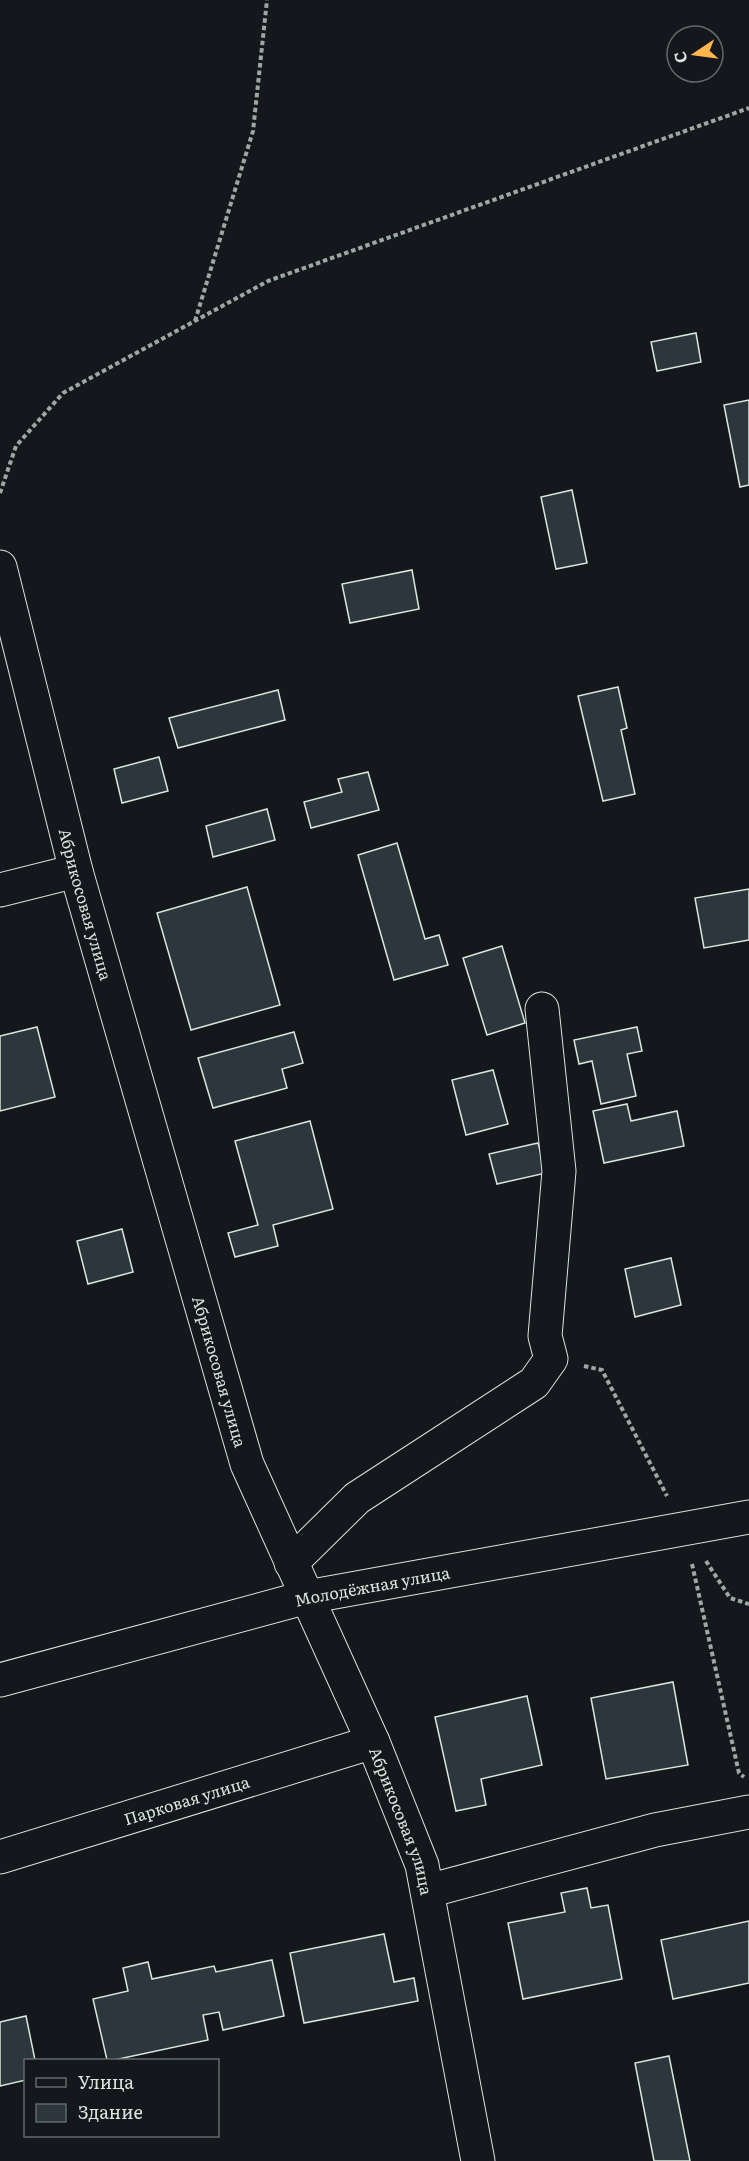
<svg xmlns="http://www.w3.org/2000/svg" width="749" height="2161" viewBox="0 0 749 2161" font-family="Literata,serif">
<style>
.building{fill:#2c363c;stroke:#d8e6dc;stroke-width:1.5}
.lines{fill:none;stroke-linecap:round;stroke-linejoin:round}
.street-casing{stroke:#d8e6dc;stroke-width:35}
.path{stroke:#9da8a2;stroke-width:4;stroke-dasharray:4.5 3;stroke-linecap:butt}
.street{stroke:#14181c;stroke-width:33}
.labels{text-anchor:middle;dominant-baseline:central;stroke-width:4.5;stroke-linejoin:round;paint-order:stroke}
.street-label{font-size:16px;fill:#d8e6dc;stroke:#14181c}
</style>
<rect width="100%" height="100%" fill="#14181c"/>
<g class="building">
<polygon points="696,333 701,362 657,371 651,342"/>
<polygon points="749,400 749,485 740,487 724,405"/>
<polygon points="572,490 587,563 556,569 541,497"/>
<polygon points="412,570 419,609 350,623 342,584"/>
<polygon points="618,687 627,728 621,730 635,794 603,801 578,696"/>
<polygon points="278,690 285,720 178,748 169,718"/>
<polygon points="159,757 168,791 122,803 114,769"/>
<polygon points="368,772 379,810 311,828 304,802 342,792 338,779"/>
<polygon points="267,809 275,840 213,857 206,826"/>
<polygon points="397,843 425,939 439,935 448,965 394,980 358,855"/>
<polygon points="247,887 280,1005 191,1030 157,913"/>
<polygon points="749,889 749,940 704,948 695,898"/>
<polygon points="502,946 525,1023 487,1035 463,958"/>
<polygon points="37,1027 55,1097 0,1111 0,1036"/>
<polygon points="637,1027 642,1051 627,1054 636,1096 601,1104 592,1061 579,1064 574,1040"/>
<polygon points="294,1032 303,1063 282,1069 287,1088 213,1108 198,1058"/>
<polygon points="493,1070 508,1124 466,1135 452,1080"/>
<polygon points="627,1104 631,1121 677,1111 684,1146 604,1163 593,1111"/>
<polygon points="310,1121 333,1209 273,1225 278,1246 235,1257 228,1233 258,1225 235,1141"/>
<polygon points="538,1143 546,1173 497,1184 489,1154"/>
<polygon points="122,1229 133,1272 88,1284 77,1241"/>
<polygon points="671,1258 681,1305 635,1317 625,1269"/>
<polygon points="673,1682 688,1765 606,1779 591,1698"/>
<polygon points="527,1696 542,1765 481,1779 486,1805 456,1811 435,1717"/>
<polygon points="587,1888 591,1908 608,1905 622,1979 523,1999 508,1923 565,1912 561,1893"/>
<polygon points="749,1921 749,1983 673,1999 661,1940"/>
<polygon points="384,1934 394,1982 414,1978 418,2001 304,2023 290,1953"/>
<polygon points="272,1960 284,2016 223,2030 219,2012 203,2015 208,2040 114,2060 107,2060 93,1999 128,1991 123,1968 148,1962 152,1979 214,1966 216,1972"/>
<polygon points="26,2016 35,2060 26,2060 26,2080 0,2086 0,2022"/>
<polygon points="669,2056 690,2161 654,2161 635,2063"/>
</g>
<g class="lines">
<g class="street-casing">
<g id="street">
<path id="s1" d="M 0,567 L 76,871 L 247,1464 L 373,1742 L 422,1865 L 478,2161"/>
<polyline points="0,890 76,871"/>
<polyline points="291,1563 357,1498 534,1383 551,1359 545,1336 559,1171 542,1009"/>
<path id="s2" d="M 0,1680 L 307,1597 L 749,1517"/>
<path id="s3" d="M 0,1857 L 373,1742"/>
<polyline points="428,1891 655,1830 749,1812"/>
</g>
</g>
<g class="path">
<polyline points="195,321 253,131 267,0"/>
<polyline points="0,493 16,446 63,393 268,281 749,108"/>
<polyline points="584,1366 602,1370 667,1496"/>
<polyline points="706,1561 730,1598 749,1604"/>
<polyline points="692,1564 739,1773 744,1777"/>
</g>
<use href="#street" class="street"/>
</g>
<g class="labels">
<g class="street-label">
<text stroke="none"><textPath href="#s1" startOffset="348">Абрикосовая улица</textPath></text>
<text stroke="none"><textPath href="#s1" startOffset="834">Абрикосовая улица</textPath></text>
<text stroke="none"><textPath href="#s2" startOffset="384">Молодёжная улица</textPath></text>
<text stroke="none"><textPath href="#s3" startOffset="195">Парковая улица</textPath></text>
<text stroke="none"><textPath href="#s1" startOffset="1320">Абрикосовая улица</textPath></text>
</g>
</g>
<rect x="24" y="2059" width="195" height="78" fill="#14181c" stroke="#626a69" stroke-width="1.5"/>
<rect x="36" y="2078" width="30" height="9" fill="#14181c" stroke="#626a69" stroke-width="1.5"/>
<text x="78" y="2089" font-size="18" fill="#d8e6dc">Улица</text>
<rect x="36" y="2104" width="30" height="18" fill="#2c363c" stroke="#626a69" stroke-width="1.5"/>
<text x="78" y="2119" font-size="18" fill="#d8e6dc">Здание</text>
<g transform="translate(695 54) rotate(257)"><circle r="28" fill="#14181c" stroke="#626a69" stroke-width="1.5"/>
<path d="M0-4.5L10 22L0 15L-10 22Z" fill="#ffb74d"/>
<text y="-9" font-size="16" font-weight="bold" text-anchor="middle" fill="#d8e6dc">С</text>
</g>
</svg>
